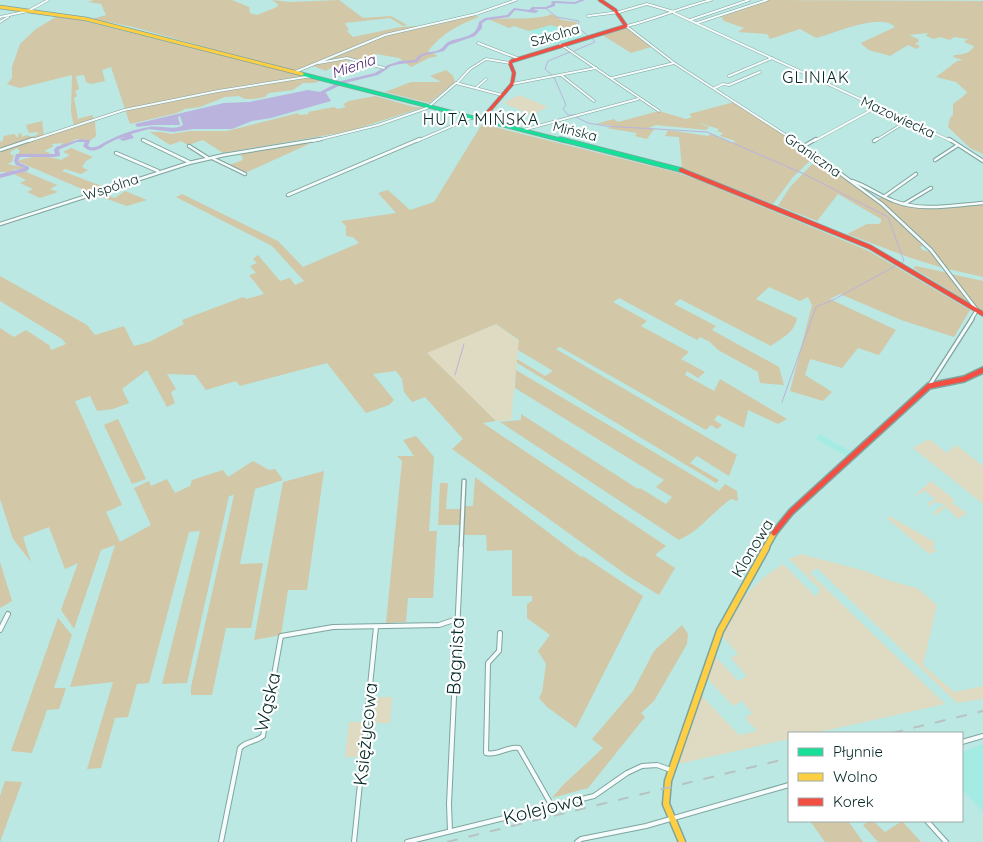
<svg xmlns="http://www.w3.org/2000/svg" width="983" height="842" viewBox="0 0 983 842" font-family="Quicksand,sans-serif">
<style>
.built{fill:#a4ece3}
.green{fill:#dedbc2}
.forest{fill:#d2c7a7}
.water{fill:#bab3de}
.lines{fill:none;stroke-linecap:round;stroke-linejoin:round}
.stream{stroke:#bab3de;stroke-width:1}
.river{fill:#bab3de;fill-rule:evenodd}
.street-far3-casing{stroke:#7fa49f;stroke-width:3}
.street-far2-casing{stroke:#7fa49f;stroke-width:4.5}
.street-far1-casing{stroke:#7fa49f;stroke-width:5.5}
.street-casing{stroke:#7fa49f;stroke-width:6}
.fast-far1-casing{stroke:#7fa49f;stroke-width:4.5}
.fast-casing{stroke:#7fa49f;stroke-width:5.5}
.slow-far2-casing{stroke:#7fa49f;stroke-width:4.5}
.slow-far1-casing{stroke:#7fa49f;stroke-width:8}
.slow-casing{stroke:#7fa49f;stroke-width:9}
.jam-far2-casing{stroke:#7fa49f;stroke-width:4.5}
.jam-far1-casing{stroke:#7fa49f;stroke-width:5.5}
.jam-casing{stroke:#7fa49f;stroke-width:8}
.street-far3{stroke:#f5fcfb;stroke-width:2}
.street-far2{stroke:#f5fcfb;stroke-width:2.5}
.street-far1{stroke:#f5fcfb;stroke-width:3}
.street{stroke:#f5fcfb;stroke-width:4}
.fast-far1{stroke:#16e098;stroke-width:3}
.fast{stroke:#16e098;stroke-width:4}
.slow-far2{stroke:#ffcf43;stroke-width:3}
.slow-far1{stroke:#ffcf43;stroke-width:5}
.slow{stroke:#ffcf43;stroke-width:6}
.jam-far2{stroke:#f24e42;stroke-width:3}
.jam-far1{stroke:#f24e42;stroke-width:4}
.jam{stroke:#f24e42;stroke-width:5}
.rail{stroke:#b7c3c2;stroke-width:2;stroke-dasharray:11 11;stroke-linecap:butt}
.labels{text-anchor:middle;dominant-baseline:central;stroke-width:4.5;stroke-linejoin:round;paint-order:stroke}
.far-street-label{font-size:14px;fill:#042825;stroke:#fff}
.far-water-label{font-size:15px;font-style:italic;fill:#502874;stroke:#fff}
.far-quarter-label{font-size:16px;letter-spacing:1px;fill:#042825;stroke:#fff}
.street-label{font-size:16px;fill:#042825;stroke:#fff}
.near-street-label{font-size:19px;fill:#042825;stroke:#fff}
</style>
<rect width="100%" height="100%" fill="#bbe8e2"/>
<g class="built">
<polygon points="551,25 587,37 554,45 529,31"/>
<polygon points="820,434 844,448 853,452 848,457 816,439"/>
<polygon points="983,744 983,812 962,790 962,752"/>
</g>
<g class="green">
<polygon points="519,95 548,107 532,115 503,103"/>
<polygon points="496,324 519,341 511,420 496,421 426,353"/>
<polygon points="929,439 947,453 956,445 983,466 983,504 913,448"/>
<polygon points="931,481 955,500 952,503 967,513 958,519 946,507 935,516 934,513 936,510 945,505 936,502 928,506 927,504 935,499 925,491 913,497"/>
<polygon points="889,516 933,541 935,543 933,548 937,551 929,554 887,518"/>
<path d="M 801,554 L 865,571 L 887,580 L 917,588 L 937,605 L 923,665 L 954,692 L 983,686 L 983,699 L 957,703 L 817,568 L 810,573 L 945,704 L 815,733 L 789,733 L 789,739 L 678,764 L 701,695 L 739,735 L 757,731 L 745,718 L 752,713 L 742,701 L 733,706 L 707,678 L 715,656 L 738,681 L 747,676 L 731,658 L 738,654 L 722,636 C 739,601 749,586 783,564 L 816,597 L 820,589 L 789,559 Z"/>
<polygon points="371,697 392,697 390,723 369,723"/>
<polygon points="349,722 364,722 361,757 345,757"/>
</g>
<g class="forest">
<path d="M 94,0 L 232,0 L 249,7 L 250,13 L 257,15 L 277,7 L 278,4 L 272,0 L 290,2 L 339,0 L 363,18 L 391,16 L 407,25 L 403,26 L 390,18 L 345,23 L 349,30 L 347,31 L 353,37 L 400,27 L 436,25 L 474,15 L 479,17 C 460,24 441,34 428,51 L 438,56 L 429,58 L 411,67 L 399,58 L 376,54 L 365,61 L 346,59 L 351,60 L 339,69 L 332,67 L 326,71 L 313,66 L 299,71 L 301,68 L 295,72 L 133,27 L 93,19 L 106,15 L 101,4 L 88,2 Z"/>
<path d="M 766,0 L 983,1 L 983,154 L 970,148 L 948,127 L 950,118 L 953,115 L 953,104 L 966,94 L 967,92 L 956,82 L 936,77 L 957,61 L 963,60 L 953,57 L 954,55 C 962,55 971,53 974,46 L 964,42 L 968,39 L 954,37 L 950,40 L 940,37 L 934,39 L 926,36 L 928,33 L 909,35 L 918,39 L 919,41 L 915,44 L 920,46 L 917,49 L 908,45 L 890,56 C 878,51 870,54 861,43 L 895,27 C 881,12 835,33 816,38 L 800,29 L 770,39 L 767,34 L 738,32 L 744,28 L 724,21 L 721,17 Z"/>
<path d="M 551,14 L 562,20 L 577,22 L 578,29 L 572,32 L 551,25 L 529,31 L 514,26 L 509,28 L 488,19 C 501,18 544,20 551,14 Z"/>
<path d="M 59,15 L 322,80 L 314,83 L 303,83 L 293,90 L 269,93 L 265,97 L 254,99 L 245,99 L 239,96 L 225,97 L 200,107 L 185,109 L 177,113 L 130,124 L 111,67 L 102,70 L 105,81 L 91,84 L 86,82 L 84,75 L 76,76 L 79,89 L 75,91 L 77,96 L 74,98 L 78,119 L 92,115 L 95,121 L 96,136 L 91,140 L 76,139 L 63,146 L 61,145 L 63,143 L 51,144 L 54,146 L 44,151 L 51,153 C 41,156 30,154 19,157 L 17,155 L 20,151 L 17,148 L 10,152 L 11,155 L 14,155 L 12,162 L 7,164 L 22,167 L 23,169 L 15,169 L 4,176 L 3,174 L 8,172 L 0,172 L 0,141 L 2,142 L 4,136 L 14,134 L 18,138 L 18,134 L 21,133 L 22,137 L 27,135 L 32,137 L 38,134 L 38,132 L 29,133 L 26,125 L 42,121 L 44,136 L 74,126 L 71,112 L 72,75 L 20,88 L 7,84 L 12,78 L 12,67 L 20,44 L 36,29 Z"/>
<polygon points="623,27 627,28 651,47 631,53 601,34"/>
<polygon points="446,70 453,76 455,82 429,103 385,92 411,82 441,82 430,76"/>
<polygon points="375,96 414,107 424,107 350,131 223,153 203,140 188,145 181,141 170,145 150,132 162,132 171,134 190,131 227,131 298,113 299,115 309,114 308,112 334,107 338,109 346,107 343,104 349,101"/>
<polygon points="734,102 816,155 793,177 773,204 682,168 679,137 665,136 668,130 708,136 711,134 733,143 735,141 720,136 723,133 717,131 719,129 696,122 709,127 706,130 656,125 649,128 654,129 647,139 635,136 637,133 606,128 615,126 596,124 614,119 618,122 659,111 686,119 692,117 689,114"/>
<path d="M 482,124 L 675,172 L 696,179 L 869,251 L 970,310 L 954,337 L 901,320 L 840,294 L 830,299 L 896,330 L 879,355 L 858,348 L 842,368 L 810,359 L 805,375 L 832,392 L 823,401 L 790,391 L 812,305 L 808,297 L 800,301 L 769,287 L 756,299 L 797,318 C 794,334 781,338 771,346 L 680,299 L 674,304 L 716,326 L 712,330 L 779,367 L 784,385 L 760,383 L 758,372 L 718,350 L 710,342 L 700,337 L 697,340 L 619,298 L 613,302 L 647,321 L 641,326 L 689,352 L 681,359 L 705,372 L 698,378 L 687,371 L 685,375 L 714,391 L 720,379 L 787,419 L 778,424 L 748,410 L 744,428 L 718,415 L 714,420 L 722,425 L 717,429 L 711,425 L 706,430 L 560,347 L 556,349 L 737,455 L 729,476 L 697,456 L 690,463 L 719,480 L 716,483 L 517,363 L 517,359 L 545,376 L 553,371 L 518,350 L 519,340 L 496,324 L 427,353 L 496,421 L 483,423 L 666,546 L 655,555 L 675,568 L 659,595 L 628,576 L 452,449 L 463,439 L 425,397 L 412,402 L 404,392 L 402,379 L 396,371 L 373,374 L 394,400 L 389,405 L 366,413 L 327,363 L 240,386 L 236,381 L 206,390 L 195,375 L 167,374 L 176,389 L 171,392 L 175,403 L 167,407 L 147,370 L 122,389 L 129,403 L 113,409 L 97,411 L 90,396 L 75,401 L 122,505 L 106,512 L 120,542 L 151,525 L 134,488 L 149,481 L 151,486 L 167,479 L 175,493 L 190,486 L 192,480 L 223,470 L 228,477 L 253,461 L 269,470 L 275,469 L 283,480 L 255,489 L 240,564 L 263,563 L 251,628 L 226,628 L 212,695 L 191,695 L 191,687 L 234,495 L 229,496 L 187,683 L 162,684 L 200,531 L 189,532 L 149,683 L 137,684 L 128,717 L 115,718 L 101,768 L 87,769 L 113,682 L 70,687 L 115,545 L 101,550 L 74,629 L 61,610 L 78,563 L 65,569 L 49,527 L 23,537 L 31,562 L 13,539 L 0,499 L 0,328 L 14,337 L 26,330 L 49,345 L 51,350 L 66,344 L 62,339 L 0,301 L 0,276 L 87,325 L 95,335 L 124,326 L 134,346 L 149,342 L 184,324 L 182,320 L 243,297 L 247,299 L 264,294 L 249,275 L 256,273 L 250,266 L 257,263 L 253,259 L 258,255 L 280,281 L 290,278 L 295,285 L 304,281 L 272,246 L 176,197 L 182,194 L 278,241 L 303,267 L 359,243 L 353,237 L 346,236 L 346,226 L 341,221 L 396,213 L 378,193 L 388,190 L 410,210 L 434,202 Z"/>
<polygon points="307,142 309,144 245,173 229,165 243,160 241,154"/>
<path d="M 71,148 L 93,157 L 86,161 L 82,167 L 88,170 L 81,174 L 65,169 L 62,171 L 104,187 L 89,192 L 17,161 C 31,156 47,155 61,160 L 70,155 L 63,152 Z"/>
<polygon points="819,157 886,209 924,245 920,247 922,250 930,252 943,268 911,258 847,234 867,224 879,224 881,222 881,219 838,194 817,221 778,206 790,187"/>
<polygon points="24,171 57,185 50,189 58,192 40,198 27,192 33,189 20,183 26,180 14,174"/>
<polygon points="125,191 147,200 127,206 93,194 100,192 115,198"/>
<path d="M 885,197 C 917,211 949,206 983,204 L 983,277 L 948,269 L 925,243 L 875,199 Z"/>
<polygon points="916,266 948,273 971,304 913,268"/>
<polygon points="951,274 983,281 983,311 976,307"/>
<path d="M 516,370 L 719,491 L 725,484 L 737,491 L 738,501 L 731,499 C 711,513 701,530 679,540 L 500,422 L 521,420 L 521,414 L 638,489 L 640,488 L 666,504 L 672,497 L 656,487 L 664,480 L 515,388 Z"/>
<polygon points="118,419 146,479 132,484 104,425"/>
<polygon points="416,436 434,457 429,531 437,531 433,598 408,598 406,622 386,623 402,461 397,456 414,456 403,440"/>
<polygon points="324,471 307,590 288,590 281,635 254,640 283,482"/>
<polygon points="475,477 581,557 583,556 643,596 576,728 547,707 539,698 542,692 546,664 538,651 550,635 527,618 527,604 532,601 532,596 512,596 512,550 487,551 486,535 463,535 464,506 473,506"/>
<polygon points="440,483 448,483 446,509 461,509 460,525 438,525"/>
<polygon points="0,562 12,601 0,608"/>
<polygon points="58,618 72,635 54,688 66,688 59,709 47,710 32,753 11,751"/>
<polygon points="682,625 688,634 687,644 654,701 641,713 645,717 588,788 552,798 563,785 603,748 592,739 633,691 654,651"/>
<polygon points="5,781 22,782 0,842 0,796"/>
<polygon points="810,821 848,821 863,842 825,842"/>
<polygon points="869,821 873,821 885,832 902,821 921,842 878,842 863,825"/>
</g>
<path class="water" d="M 308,90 L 326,93 L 331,101 L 271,118 L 252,121 L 232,129 L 194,129 L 173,132 L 149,129 L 131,134 L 134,138 L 123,141 L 119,139 L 125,137 C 112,139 104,148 92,150 C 108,139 129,130 149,127 C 160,125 174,131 183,125 L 180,116 L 178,117 L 180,125 L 153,125 L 137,127 L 135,124 L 224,103 L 249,102 Z"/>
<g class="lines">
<g class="stream">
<polyline points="545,8 557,17 579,21 578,27 588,36"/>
<polyline points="574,51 595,42 592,38"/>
<polyline points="552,75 545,69 548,61 570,52"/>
<polyline points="554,77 566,105 563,109 568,115 574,115"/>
<polyline points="576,117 588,123 605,126 707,132 802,173 888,217 904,261 902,263"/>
<polyline points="455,375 464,344"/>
<polyline points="782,402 816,307 835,299 895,266"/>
</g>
<g class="river">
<path d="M 580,0 L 585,0 L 575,4 L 555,3 L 555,6 L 546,9 L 533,9 L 539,11 L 535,13 L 515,10 L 509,17 L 487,20 L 482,23 L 482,28 L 475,36 L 449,45 L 444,51 L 422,56 L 417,62 L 400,64 L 391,66 L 378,75 L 345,83 L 318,96 L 314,95 L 341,81 L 375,73 L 388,65 L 400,61 L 415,60 C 423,50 429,54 439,50 C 443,48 445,44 448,42 C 461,36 476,39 479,22 L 485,18 L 507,15 L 514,8 L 529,10 L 532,7 L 546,7 L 552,4 L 551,2 L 553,1 L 575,2 Z"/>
<path d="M 80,139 L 90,140 L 90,141 L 88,146 C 93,149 97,146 102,145 L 104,146 C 98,151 89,153 83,146 L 85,142 L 77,142 L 60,149 L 59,150 L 60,155 L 60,156 L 53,157 L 20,157 L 18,161 L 20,163 L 29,167 L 29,169 L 27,171 L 0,178 L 0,174 L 24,168 L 16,165 L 14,161 L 16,154 L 55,154 L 54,150 L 56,147 Z"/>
</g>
<g class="street-far3-casing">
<g id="street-far3">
<polyline points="674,13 951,141"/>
<polyline points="588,16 619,12 647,4 674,12"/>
<polyline points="0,17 28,11 48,0"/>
<polyline points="690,20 749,0"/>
<polyline points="0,22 8,17"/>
<polyline points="697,23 767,0"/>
<polyline points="626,26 674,63 795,141"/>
<path d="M 627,26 C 656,19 682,7 711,0"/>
<polyline points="478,43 517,58"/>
<polyline points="560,44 659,111"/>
<polyline points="319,63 347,58 384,68"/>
<polyline points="295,72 385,35 476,14 516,0"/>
<polyline points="561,75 594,101"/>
<polyline points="729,76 772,58"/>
<polyline points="612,78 674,63"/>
<polyline points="457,83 470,69 486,59 510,63"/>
<polyline points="512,84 596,68"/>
<polyline points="476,88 486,79"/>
<polyline points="715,88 723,84 729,85 760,72"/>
<polyline points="523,130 638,99"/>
<polyline points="29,141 124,110 218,91 312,76"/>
<polyline points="313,141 378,125 427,108 456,83 502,95"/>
<polyline points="417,141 473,117"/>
<polyline points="814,141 877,107"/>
<polyline points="875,141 907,121"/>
</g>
</g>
<g class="street-far2-casing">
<g id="street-far2">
<polyline points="793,139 882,204 931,250 977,310 971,320"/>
<polyline points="949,139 983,161"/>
<polyline points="143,140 189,162"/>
<polyline points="874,141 877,139"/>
<polyline points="189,146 208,158"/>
<polyline points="804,146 816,139"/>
<polyline points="0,150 33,139"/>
<polyline points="116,153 158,171"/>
<polyline points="212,158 245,174"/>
<polyline points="935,160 958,145"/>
<path d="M 852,181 C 867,186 880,196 894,201 C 922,212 954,205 983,203"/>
<polyline points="288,195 420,139"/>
<polyline points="885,196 916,174"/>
<polyline points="904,204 931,188"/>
<polyline points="0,224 189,163 224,155 321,139"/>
</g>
</g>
<g class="street-far1-casing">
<g id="street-far1">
<polyline points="929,386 972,319"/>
<polyline points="461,549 464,481"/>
</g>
</g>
<g class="street-casing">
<g id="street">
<polyline points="0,630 8,614"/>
<path d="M 500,633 L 499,651 L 488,663 L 486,753 C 498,756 507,746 519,748 L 552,806"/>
<polyline points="962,742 983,736"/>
<polyline points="927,821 946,842"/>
<polyline points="450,831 449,804 461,548"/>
<path d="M 221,842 L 240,748 C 246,741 256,742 263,736 L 281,636 L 333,627 L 439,625 L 457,619"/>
<polyline points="354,842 376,627"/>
<polyline points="407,842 594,796 627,773 642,766 657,765 671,770"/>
<polyline points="577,842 581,839 646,826 789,785"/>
</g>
</g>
<g class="fast-far1-casing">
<polyline id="fast-far1" points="302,74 565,141"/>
</g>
<g class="fast-casing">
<polyline id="fast" points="560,139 681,170"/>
</g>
<g class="slow-far2-casing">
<polyline id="slow-far2" points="0,7 86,19 302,74"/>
</g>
<g class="slow-far1-casing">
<polyline id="slow-far1" points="765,549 774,533"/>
</g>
<g class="slow-casing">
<polyline id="slow" points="682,842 666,804 668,781 720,631 766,548"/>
</g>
<g class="jam-far2-casing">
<polyline id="jam-far2" points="482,119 512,84 514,73 510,63 512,61 626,26 615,10 600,0"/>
</g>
<g class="jam-far1-casing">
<polyline id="jam-far1" points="681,170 870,247 983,314"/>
</g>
<g class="jam-casing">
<polyline id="jam" points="774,533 791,512 929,386 964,379 983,370"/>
</g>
<use href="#street-far3" class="street-far3"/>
<use href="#street-far2" class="street-far2"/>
<use href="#street-far1" class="street-far1"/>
<use href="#street" class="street"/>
<use href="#fast-far1" class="fast-far1"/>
<use href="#fast" class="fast"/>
<use href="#slow-far2" class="slow-far2"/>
<use href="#slow-far1" class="slow-far1"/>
<use href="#slow" class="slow"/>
<use href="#jam-far2" class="jam-far2"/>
<use href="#jam-far1" class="jam-far1"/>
<use href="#jam" class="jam"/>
<g class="rail">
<polyline points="892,733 983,711"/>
<polyline points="447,842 789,758"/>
</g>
</g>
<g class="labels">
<g class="far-street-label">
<text transform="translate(555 35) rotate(-16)">Szkolna</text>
<text transform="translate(898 117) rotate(25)">Mazowiecka</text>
<text transform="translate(575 131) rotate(14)">Mińska</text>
<text transform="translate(813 155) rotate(35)">Graniczna</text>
<text transform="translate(111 187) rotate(-18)">Wspólna</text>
</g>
<g class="far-water-label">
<text transform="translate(353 66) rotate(-19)">Mienia</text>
</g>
<g class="far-quarter-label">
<text x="816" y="77">GLINIAK</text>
<text x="481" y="119">HUTA MIŃSKA</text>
</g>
<g class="street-label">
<text transform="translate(752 548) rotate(-59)">Klonowa</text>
</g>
<g class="near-street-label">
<text transform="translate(455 656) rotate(-87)">Bagnista</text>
<text transform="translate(267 702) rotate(-77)">Wąska</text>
<text transform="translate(365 734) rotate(-84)">Księżycowa</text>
<text transform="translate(543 808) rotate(-14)">Kolejowa</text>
</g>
</g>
<rect x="788" y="732" width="175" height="90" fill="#ffffff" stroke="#9ba9a8"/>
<rect x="798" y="748" width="25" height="8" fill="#16e098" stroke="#9ba9a8"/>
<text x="833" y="757" font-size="15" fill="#042825">Płynnie</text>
<rect x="798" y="773" width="25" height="8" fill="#ffcf43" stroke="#9ba9a8"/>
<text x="833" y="782" font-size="15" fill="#042825">Wolno</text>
<rect x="798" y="798" width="25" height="8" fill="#f24e42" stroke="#9ba9a8"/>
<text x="833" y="807" font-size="15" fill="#042825">Korek</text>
</svg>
